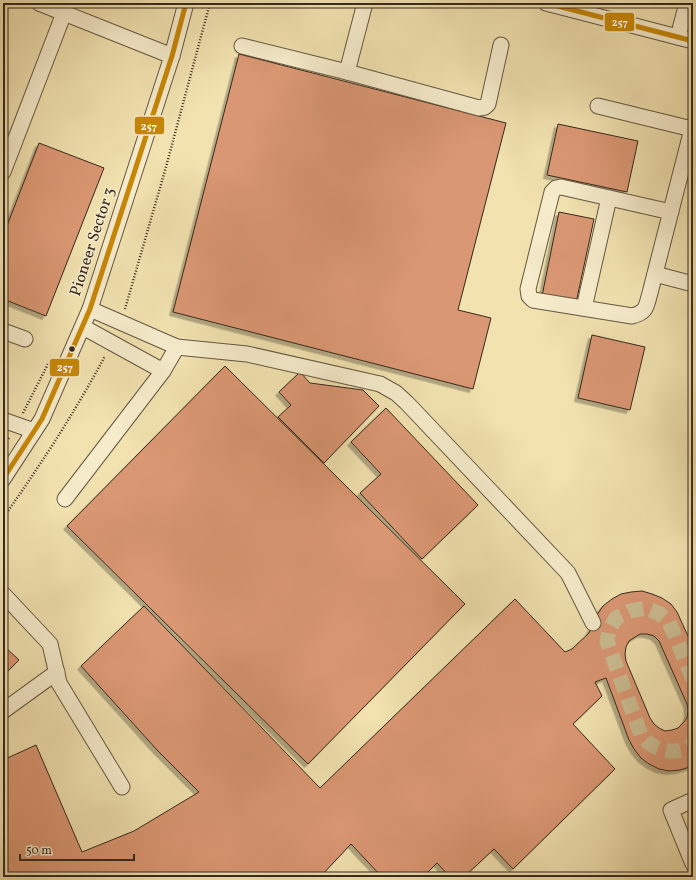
<svg xmlns="http://www.w3.org/2000/svg" width="696" height="880" viewBox="0 0 696 880" font-family="Vollkorn,serif">
<style>
.building{fill:#da9773;stroke:#36291e;fill-rule:evenodd;filter:url(#shadow)}
.lines{fill:none;stroke-linecap:round;stroke-linejoin:round}
.minor-tunnel{stroke:#ccbd93;stroke-width:15;stroke-dasharray:15 8;stroke-linecap:butt}
.minor-casing{stroke:#655742;stroke-width:17}
.path{stroke:#36291e;stroke-width:2.5;stroke-dasharray:1 2;stroke-linecap:butt}
.minor{stroke:#f6eccc;stroke-width:15}
.bus-1-casing{stroke:#f6eccc;stroke-width:8}
.bus-1{stroke:#c78708;stroke-width:5}
.bus-dot{fill:#36291e;stroke:#f6eccc;stroke-width:1.5}
.labels{text-anchor:middle;dominant-baseline:central;stroke-width:3;stroke-linejoin:round;paint-order:stroke}
.street-label{font-size:16px;fill:#36291e;stroke:#f6eccc}
.line-badge{stroke:#f6eccc;stroke-width:1.5}
.badge-label{font-size:11px;text-anchor:middle;font-weight:bold;fill:#fff}
</style>
<defs>
<filter id="shadow"><feDropShadow dx="-3.5" dy="3.5" stdDeviation="0" flood-color="#0004"/></filter>
</defs>
<rect width="100%" height="100%" fill="#f1e2b0"/>
<filter id="stains"><feTurbulence type="fractalNoise" baseFrequency=".005" numOctaves="4"/><feColorMatrix values="0 0 0 0 .2 0 0 0 0 .09 0 0 0 0 .02 0 0 0 .5 -.17"/></filter>
<radialGradient id="worn" r=".72"><stop offset=".6" stop-color="#630" stop-opacity="0"/><stop offset="1" stop-color="#630" stop-opacity=".3"/></radialGradient>
<g class="building">
<polygon points="239,54 506,123 458,310 491,318 473,389 173,312"/>
<polygon points="558,124 638,141 627,192 547,175"/>
<polygon points="39,143 104,168 46,316 3,299 3,236"/>
<polygon points="559,212 594,219 576,303 542,296"/>
<polygon points="592,335 645,347 630,410 578,398"/>
<polygon points="225,366 465,604 308,764 67,526"/>
<polygon points="300,372 310,383 363,390 379,406 324,463 278,417 291,405 279,392"/>
<polygon points="386,408 478,505 422,559 360,493 381,474 351,442"/>
<path d="M 642,591 L 652,594 L 662,598 L 671,604 L 677,612 L 693,647 L 693,766 L 680,770 L 669,771 L 659,769 L 649,764 L 641,758 L 634,749 L 629,740 L 606,678 L 595,682 L 602,696 L 573,724 L 615,769 L 513,869 L 494,849 L 464,877 L 450,877 L 437,863 L 423,877 L 382,877 L 351,844 L 320,877 L 3,877 L 3,760 L 36,745 L 82,852 L 134,831 L 199,792 L 158,751 L 81,666 L 144,606 L 320,788 L 515,599 L 565,652 L 572,649 L 589,633 L 597,615 L 603,606 L 612,599 L 621,594 L 631,592 ZM 640,634 L 647,634 L 654,636 L 659,641 L 687,704 L 688,711 L 687,718 L 683,723 L 678,728 L 672,730 L 665,731 L 659,728 L 654,724 L 650,718 L 626,661 L 625,654 L 626,647 L 629,641 Z"/>
<polygon points="3,645 19,660 3,676"/>
</g>
<g class="lines">
<path class="minor-tunnel" d="M 693,679 L 669,622 L 660,614 L 646,608 L 630,611 L 616,618 L 609,630 L 607,641 L 641,735 C 644,738 647,742 650,744 C 663,753 681,754 693,744"/>
<g class="minor-casing">
<g id="minor">
<polyline points="39,3 172,56"/>
<polyline points="546,3 693,41"/>
<polyline points="678,37 687,3"/>
<polyline points="242,46 347,72 479,108 485,107 488,104 501,45"/>
<polyline points="347,72 365,3"/>
<polyline points="598,106 692,129"/>
<polyline points="3,172 64,13"/>
<path d="M 671,212 L 561,187 L 556,188 L 552,192 L 528,289 L 529,296 L 533,300 L 632,316 C 647,312 646,307 650,293 L 693,125"/>
<polyline points="655,274 693,284"/>
<polyline points="584,308 609,198"/>
<polyline points="90,309 177,347 247,354 380,384 396,393 407,403 568,573 593,623"/>
<polyline points="83,327 163,371"/>
<polyline points="3,331 25,339"/>
<polyline points="3,420 34,431"/>
<polyline points="3,479 42,419 90,309 172,56 186,3"/>
<polyline points="65,499 163,371 177,347"/>
<polyline points="3,594 50,644 59,683 122,787"/>
<polyline points="3,711 57,672"/>
<polyline points="693,800 671,810 693,864"/>
</g>
</g>
<g class="path">
<polyline points="125,309 166,167 210,3"/>
<polyline points="23,413 49,362"/>
<polyline points="3,446 9,438"/>
<path d="M 3,518 C 40,466 75,412 105,356"/>
</g>
<use href="#minor" class="minor"/>
<g class="bus-1-casing">
<g id="bus-1">
<polyline points="546,3 693,41"/>
<polyline points="3,479 42,419 90,309 172,56 186,3"/>
</g>
</g>
<use href="#bus-1" class="bus-1"/>
</g>
<circle class="bus-dot" cx="72" cy="349" r="3.5"/>
<g class="labels">
<g class="street-label">
<text transform="translate(93 242) rotate(-72)">Pioneer Sector 3</text>
</g>
</g>
<g class="line-badge">
<rect x="604" y="12" width="31" height="20" rx="4" fill="#c78708"/>
<rect x="134" y="116" width="31" height="19" rx="4" fill="#c78708"/>
<rect x="49" y="358" width="31" height="19" rx="4" fill="#c78708"/>
</g>
<g class="badge-label">
<text x="620" y="26">257</text>
<text x="149" y="130">257</text>
<text x="65" y="371">257</text>
</g>
<rect width="696" height="880" fill="none" stroke="#f1e2b0" stroke-width="16"/>
<rect x="4" y="4" width="688" height="872" fill="none" stroke="#36291e" stroke-width="2"/>
<rect x="8" y="8" width="680" height="864" fill="none" stroke="#36291e"/>
<path d="M20 854v6h114v-6" fill="none" stroke="#36291e" stroke-width="2"/>
<text x="26" y="854" font-size="12" fill="#36291e" stroke="#f6eccc" stroke-width="3" paint-order="stroke">50 m</text>
<rect width="100%" height="100%" filter="url(#stains)"/>
<rect width="100%" height="100%" fill="url(#worn)"/>
</svg>
